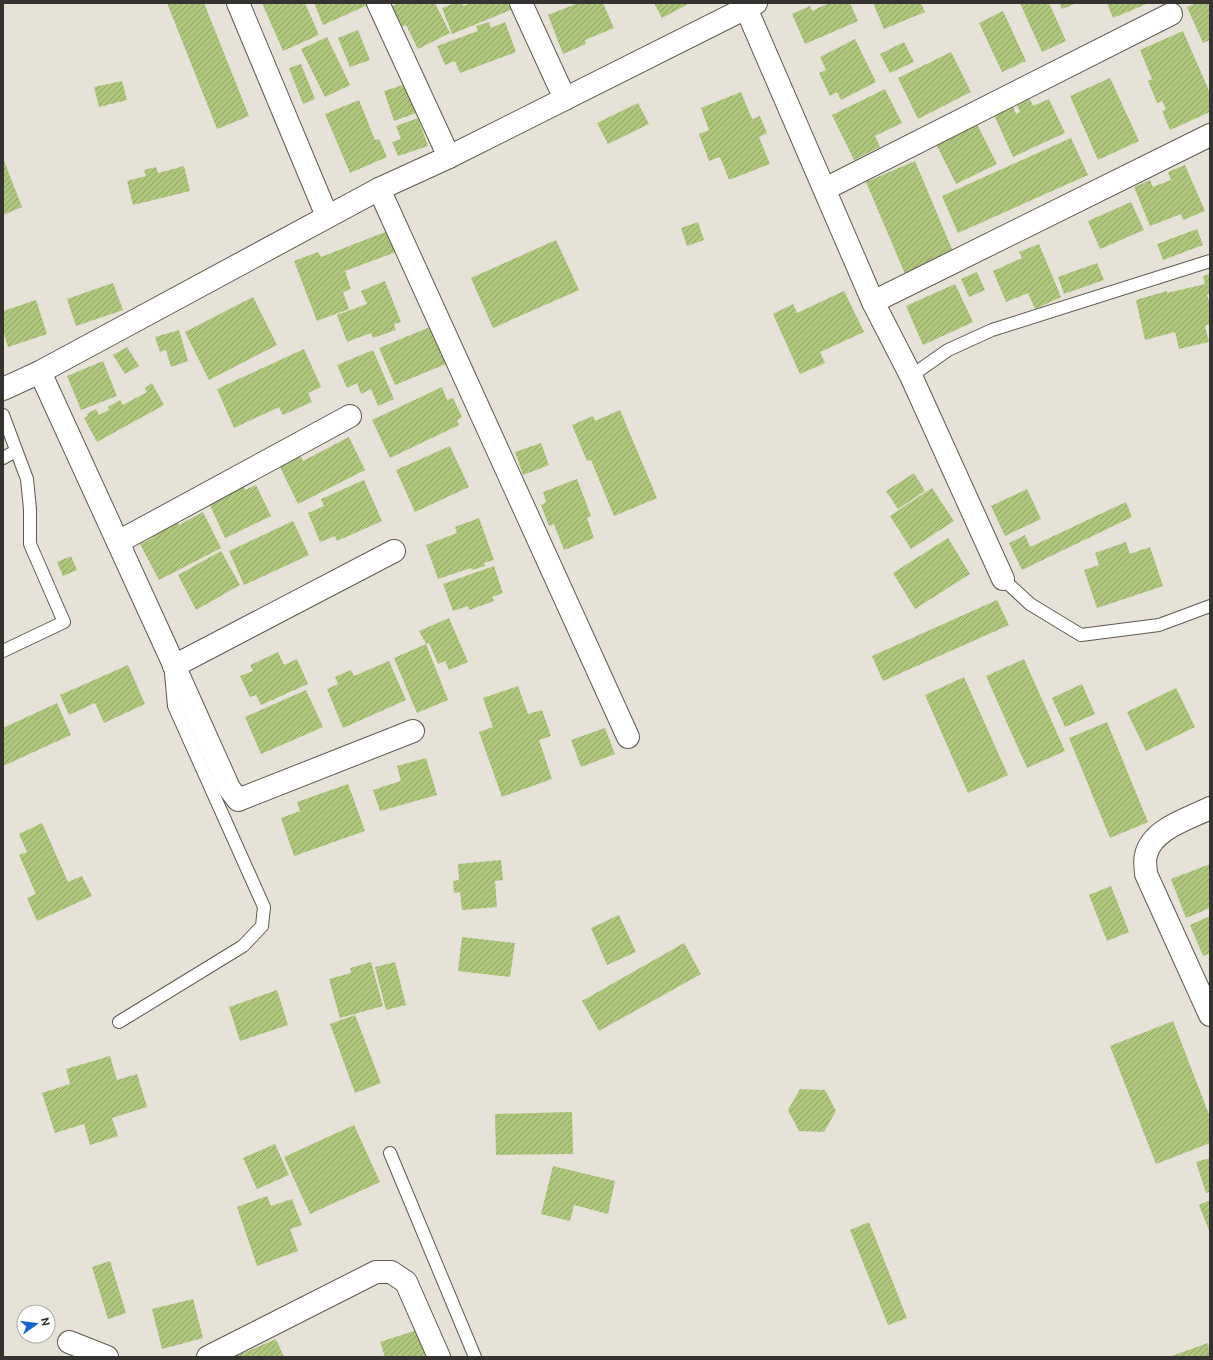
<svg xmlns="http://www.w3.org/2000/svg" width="1213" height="1360" viewBox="0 0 1213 1360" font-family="'DM Sans',sans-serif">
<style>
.building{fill:url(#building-hatch)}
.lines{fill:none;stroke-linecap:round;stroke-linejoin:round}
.service-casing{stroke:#5e5a51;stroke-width:14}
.minor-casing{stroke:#5e5a51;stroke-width:24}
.service{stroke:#fff;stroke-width:12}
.minor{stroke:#fff;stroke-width:22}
</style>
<defs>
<pattern id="building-hatch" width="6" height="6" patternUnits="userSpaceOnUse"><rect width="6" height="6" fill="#afc67d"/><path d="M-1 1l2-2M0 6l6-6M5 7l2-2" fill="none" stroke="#8fa167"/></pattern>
</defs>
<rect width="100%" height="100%" fill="#e6e2d7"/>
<g class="building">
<polygon points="167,3 204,3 249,116 217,129"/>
<polygon points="262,3 305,3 319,35 283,51"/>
<polygon points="314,3 370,3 370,4 323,25"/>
<polygon points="398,3 435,3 450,33 418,49 406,25 402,27 391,7"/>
<polygon points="455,3 462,3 463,6 471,3 510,3 513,9 452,34 442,8"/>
<polygon points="578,3 603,3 614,28 585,40 586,44 563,54 548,15"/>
<polygon points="654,3 690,3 662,18"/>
<polygon points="829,3 850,3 858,21 805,44 792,14 810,6 812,11"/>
<polygon points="873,3 921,3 925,12 884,29"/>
<polygon points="1020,3 1049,3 1066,41 1042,52"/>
<polygon points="1059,3 1077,3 1062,9"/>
<polygon points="1107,3 1149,3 1113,18"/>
<polygon points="1197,3 1210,3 1210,40 1203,43 1187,7"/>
<polygon points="1003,11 1026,61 1002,72 979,23"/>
<polygon points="489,22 491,28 505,22 516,52 460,73 455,61 445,65 437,46 478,31 476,26"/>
<polygon points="358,30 370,60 350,67 338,38"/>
<polygon points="1183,31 1210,93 1210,112 1170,130 1162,111 1166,109 1162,101 1157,103 1148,81 1152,79 1140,50"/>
<polygon points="327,37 350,85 325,97 301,49"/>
<polygon points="855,39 876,82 841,100 837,92 830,96 819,73 826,70 820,57"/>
<polygon points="904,42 914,62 890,73 880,54"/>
<polygon points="951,52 971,92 918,119 898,78"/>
<polygon points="301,64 315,99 303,104 289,68"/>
<polygon points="1110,78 1139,141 1098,160 1070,96"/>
<polygon points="122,81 127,100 99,107 94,87"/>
<polygon points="406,84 416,113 394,121 384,91"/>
<polygon points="885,89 902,123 875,136 880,147 854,160 832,115"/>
<polygon points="741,92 752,119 760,116 767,133 759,137 770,164 729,180 720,157 709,161 699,134 709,130 701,108"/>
<polygon points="1030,99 1033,106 1049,99 1065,133 1013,157 994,115 1013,106 1016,114 1020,112 1017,105"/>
<polygon points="359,100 375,140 379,139 387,157 350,173 325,114"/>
<polygon points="638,103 649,124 608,144 597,123"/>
<polygon points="418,118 428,146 398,156 392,142 401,139 396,126"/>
<polygon points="975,120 997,164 956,184 934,140"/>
<polygon points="1071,138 1088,175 958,233 942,196"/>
<polygon points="3,158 22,207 3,215"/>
<polygon points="915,161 954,254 905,274 866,182"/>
<polygon points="1185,165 1205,211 1183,220 1181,214 1150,226 1134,187 1150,180 1153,187 1171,180 1168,172"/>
<polygon points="184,166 190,191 133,205 127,181 146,176 144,170 156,167 158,173"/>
<polygon points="1131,202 1144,230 1100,249 1088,221"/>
<polygon points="698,222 704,240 687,246 681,228"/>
<polygon points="1197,229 1203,245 1163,260 1157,244"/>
<polygon points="388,231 396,252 345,271 351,289 343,292 349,309 317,321 294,261 318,252 321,257"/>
<polygon points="556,240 579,290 493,328 471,278"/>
<polygon points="1039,244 1061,297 1035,309 1028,293 1006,302 993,271 1022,258 1019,252"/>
<polygon points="1097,263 1104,280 1064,294 1058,277"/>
<polygon points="977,272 985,290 969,297 961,279"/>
<polygon points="1210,274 1210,294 1207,294 1210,305 1210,324 1205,326 1209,342 1179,349 1175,332 1145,340 1136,300 1167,291 1167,293 1205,284 1203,276"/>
<polygon points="385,281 401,322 394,324 396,330 373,338 371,333 347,342 337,315 367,304 361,291"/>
<polygon points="113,283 123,310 76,326 67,299"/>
<polygon points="955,284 973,322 923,345 906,306"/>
<polygon points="844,291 864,332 820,352 825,363 800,374 773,314 793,304 797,313"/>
<polygon points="253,297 277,345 209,380 185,332"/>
<polygon points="36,300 47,334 8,347 3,331 3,311"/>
<polygon points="430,327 446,364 395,385 379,348"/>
<polygon points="179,330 188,361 171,367 166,350 160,352 155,337"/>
<polygon points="127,347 139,366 125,374 113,355"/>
<polygon points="304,349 321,387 308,393 312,402 283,415 279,407 234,428 217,389"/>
<polygon points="373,350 394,399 378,406 371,389 361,394 357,383 347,388 337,365"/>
<polygon points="103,361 117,396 81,410 67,376"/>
<polygon points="152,383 164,405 97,442 84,418 88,416 87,414 96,409 99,415 109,410 108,407 120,400 123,405 147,392 145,388"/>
<polygon points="442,387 447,400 453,398 462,417 457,420 459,425 390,458 372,420"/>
<polygon points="620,410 657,498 614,516 591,460 587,461 572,425 593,416 595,421"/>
<polygon points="349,437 365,470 298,504 276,459 297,448 303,461"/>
<polygon points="541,443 549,465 523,475 515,452"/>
<polygon points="450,446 469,487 415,512 396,470"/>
<polygon points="914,473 925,491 898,509 886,491"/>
<polygon points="577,479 591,516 587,518 594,538 564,550 554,524 549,526 541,505 546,502 543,492"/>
<polygon points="364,480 382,521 337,541 335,536 320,542 308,513 324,506 321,499"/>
<polygon points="241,481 245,490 256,485 271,516 225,538 209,503"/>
<polygon points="932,488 954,521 911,549 890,516"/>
<polygon points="1027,489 1041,519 1005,536 991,506"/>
<polygon points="1126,502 1132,517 1022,570 1009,543 1025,535 1030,547"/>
<polygon points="203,512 221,548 159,580 140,544 153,538 150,531 175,518 179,525"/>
<polygon points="479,518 494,560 484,563 485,566 472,570 471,568 438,579 426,545 457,533 455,527"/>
<polygon points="293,521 309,555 244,585 229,551"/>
<polygon points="948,538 970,574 915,609 893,573"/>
<polygon points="1126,542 1130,554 1150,547 1163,586 1097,608 1084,570 1099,565 1095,553"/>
<polygon points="221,551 240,585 196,610 178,575"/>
<polygon points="71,556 77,570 63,576 57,562"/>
<polygon points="494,566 503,593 492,597 494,601 469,610 468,606 453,611 443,584"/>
<polygon points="997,600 1009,625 883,681 872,656"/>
<polygon points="449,618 468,662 449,670 445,661 438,664 429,643 426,644 419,631"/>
<polygon points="426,644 448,700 417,713 394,658"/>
<polygon points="278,652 284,665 297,659 308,684 261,705 256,695 250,697 240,676 253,671 250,665"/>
<polygon points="1024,659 1065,751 1027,768 986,676"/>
<polygon points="389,661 406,700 343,728 327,689 338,684 335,677 351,670 354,676"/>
<polygon points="128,665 145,704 104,723 95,703 69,715 60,695"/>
<polygon points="964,677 1008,775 968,793 925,695"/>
<polygon points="1082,684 1095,714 1065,727 1052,698"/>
<polygon points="518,686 528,714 542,710 551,736 539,740 552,779 502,797 479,732 493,727 483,698"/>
<polygon points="1176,688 1195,727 1146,751 1127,712"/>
<polygon points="306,690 323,727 261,754 245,717"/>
<polygon points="57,703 71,735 3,766 3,728"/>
<polygon points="1107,722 1148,822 1110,838 1069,738"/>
<polygon points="605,728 615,754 581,767 571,740"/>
<polygon points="426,758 437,795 380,811 373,790 401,781 397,766"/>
<polygon points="348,784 365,831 294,856 281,818 300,811 297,802"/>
<polygon points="42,823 68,882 82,876 92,896 37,921 27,898 36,894 19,855 27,852 19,834"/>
<polygon points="501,860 503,880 495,881 497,907 462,910 460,892 454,893 453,881 459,880 458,864"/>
<polygon points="1210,864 1210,908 1186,918 1171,879"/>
<polygon points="1111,886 1129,932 1107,941 1089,895"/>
<polygon points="619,915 636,952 607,965 591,928"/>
<polygon points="1210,916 1210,953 1203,956 1190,925"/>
<polygon points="462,937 515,943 510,977 458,971"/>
<polygon points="684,943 701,974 599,1031 582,1001"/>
<polygon points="371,962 383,1006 340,1018 329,979 351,973 350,968"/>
<polygon points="395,962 406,1005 386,1010 375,967"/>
<polygon points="277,990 288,1025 240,1041 229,1007"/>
<polygon points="355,1015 381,1083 355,1093 330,1024"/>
<polygon points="1173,1021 1210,1117 1210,1143 1156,1164 1110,1046"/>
<polygon points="110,1056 117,1080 137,1074 147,1107 112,1118 118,1136 90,1145 84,1124 55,1133 42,1093 70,1084 66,1069"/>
<polygon points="800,1089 825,1090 836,1111 824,1132 799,1131 788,1110"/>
<polygon points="572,1112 573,1154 496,1155 495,1114"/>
<polygon points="354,1125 380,1182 310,1214 284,1157"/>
<polygon points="275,1144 289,1175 257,1189 243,1158"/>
<polygon points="1210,1158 1210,1192 1206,1193 1196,1162"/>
<polygon points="553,1166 615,1181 608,1214 574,1205 570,1221 541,1214"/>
<polygon points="267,1196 271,1206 292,1199 302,1225 290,1229 298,1251 257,1266 237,1207"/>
<polygon points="1210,1200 1210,1233 1199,1205"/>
<polygon points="869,1222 907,1318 888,1325 850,1230"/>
<polygon points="110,1261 126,1313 108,1319 92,1267"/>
<polygon points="193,1299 203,1338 162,1349 152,1309"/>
<polygon points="417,1330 426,1357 385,1357 380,1342"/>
<polygon points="276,1339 284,1357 234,1357"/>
<polygon points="1208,1343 1210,1357 1169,1357"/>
</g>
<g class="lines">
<g class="service-casing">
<g id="service">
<polyline points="911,376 948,350 992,330 1210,261"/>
<polyline points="3,415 27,479 30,509 30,544 64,622 3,651"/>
<polyline points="3,458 16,451"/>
<polyline points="1003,579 1030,604 1081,635 1159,625 1210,606"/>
<polyline points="119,1022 243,946 262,926 264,907 174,706 171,673"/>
<polyline points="390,1153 475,1357"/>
</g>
</g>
<g class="minor-casing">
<g id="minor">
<polyline points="238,3 327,216"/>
<polyline points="378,3 449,157"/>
<polyline points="521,3 565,99"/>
<polyline points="746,8 873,302 911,376 1003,579"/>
<polyline points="379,189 628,737"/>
<polyline points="825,189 1171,14"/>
<polyline points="873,302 1210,135"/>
<polyline points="40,372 169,654 229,788 238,800 413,731"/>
<polyline points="3,389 40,372 379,189 449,157 756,3"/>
<polyline points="118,542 350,416"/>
<polyline points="174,666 394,551"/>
<path d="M 1210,808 C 1188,819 1152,829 1146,855 C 1144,861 1146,868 1146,874 L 1210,1015"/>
<polyline points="69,1342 107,1357"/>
<polyline points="208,1357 376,1272 391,1272 406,1282 439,1357"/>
</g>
</g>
<use href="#service" class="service"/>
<use href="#minor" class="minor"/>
</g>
<rect width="1213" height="1360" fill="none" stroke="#35332f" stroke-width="8"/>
<g transform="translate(36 1324) rotate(76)"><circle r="19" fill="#ffffff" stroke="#aeadac"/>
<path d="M0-3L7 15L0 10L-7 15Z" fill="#1363cd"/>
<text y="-6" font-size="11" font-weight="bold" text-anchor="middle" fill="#35332f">N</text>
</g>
</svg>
